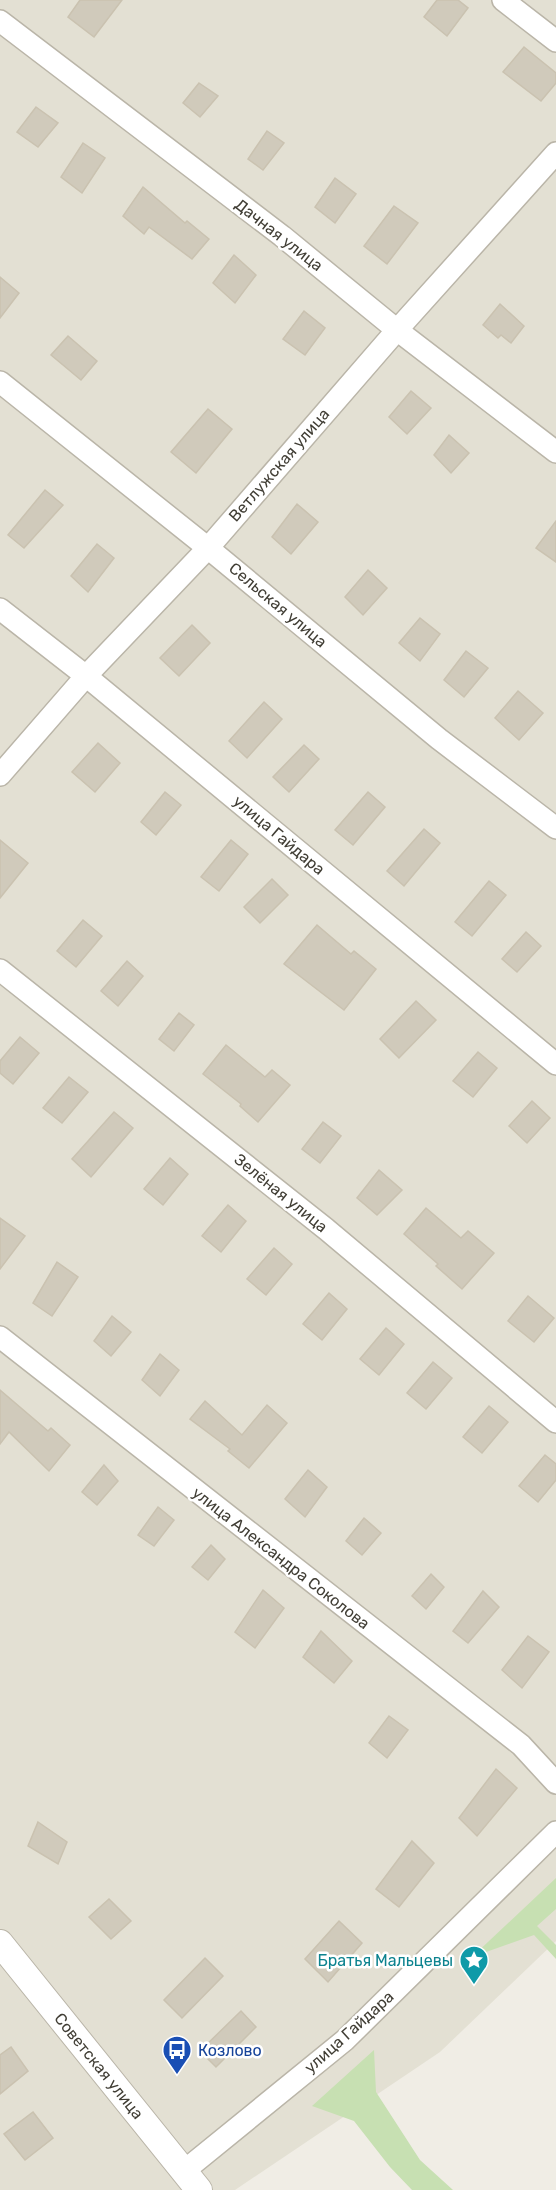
<svg xmlns="http://www.w3.org/2000/svg" width="556" height="2190" viewBox="0 0 556 2190" font-family="Rubik,sans-serif">
<style>
.residential{fill:#e3e0d3}
.green{fill:#c7e0b2}
.building{fill:#d0cabb;stroke:#cac2b0;stroke-width:1.5}
.lines{fill:none;stroke-linecap:round;stroke-linejoin:round}
.minor-casing{stroke:#bab5a8;stroke-width:24}
.tertiary-casing{stroke:#bab5a8;stroke-width:28}
.minor{stroke:#fff;stroke-width:21}
.tertiary{stroke:#fff;stroke-width:26}
.labels{text-anchor:middle;dominant-baseline:central;stroke-width:5;stroke-linejoin:round;paint-order:stroke}
.street-label{font-size:16px;fill:#413e35;stroke:#fff}
.culture-label{font-size:16px;fill:#0d838f;stroke:#fff;text-anchor:end}
.transit-label{font-size:16px;fill:#164399;stroke:#fff;text-anchor:start}
</style>
<rect width="100%" height="100%" fill="#f0ede5"/>
<polygon class="residential" points="0,0 556,0 556,1941 440,2052 235,2190 0,2190"/>
<g class="green">
<polygon points="556,1878 556,1909 537,1926 556,1945 556,1959 534,1935 472,1957"/>
<polygon points="374,2050 376,2092 420,2160 453,2190 412,2190 390,2167 354,2121 312,2106"/>
</g>
<g class="building">
<polygon points="80,0 122,0 94,37 68,17"/>
<polygon points="437,0 458,0 468,8 447,36 424,17"/>
<polygon points="524,47 556,73 556,83 541,101 503,72"/>
<polygon points="199,83 218,96 200,117 183,103"/>
<polygon points="36,107 58,123 38,147 17,132"/>
<polygon points="267,131 284,143 263,170 248,159"/>
<polygon points="83,143 105,158 82,193 61,177"/>
<polygon points="335,178 356,194 335,223 315,207"/>
<polygon points="143,187 185,223 187,221 209,239 192,259 149,227 144,234 123,216"/>
<polygon points="394,206 418,223 387,264 364,246"/>
<polygon points="234,255 256,275 235,303 213,283"/>
<polygon points="0,277 19,293 0,318"/>
<polygon points="500,304 524,326 511,343 501,335 498,338 483,325"/>
<polygon points="304,311 325,328 305,355 283,339"/>
<polygon points="68,336 97,361 81,380 51,355"/>
<polygon points="411,391 431,408 407,434 389,417"/>
<polygon points="208,409 232,429 196,473 171,452"/>
<polygon points="449,435 469,453 451,473 434,455"/>
<polygon points="45,490 63,505 24,548 8,535"/>
<polygon points="297,504 318,522 291,554 272,537"/>
<polygon points="556,521 556,562 536,548"/>
<polygon points="97,544 114,558 88,592 71,576"/>
<polygon points="368,570 387,588 363,615 345,597"/>
<polygon points="420,618 440,634 420,661 399,643"/>
<polygon points="192,625 210,643 179,676 160,658"/>
<polygon points="466,651 488,668 464,697 444,680"/>
<polygon points="518,691 543,713 519,740 495,718"/>
<polygon points="264,702 282,719 247,758 229,741"/>
<polygon points="98,743 120,763 95,792 72,772"/>
<polygon points="304,745 319,759 289,792 273,777"/>
<polygon points="165,792 181,805 156,835 141,822"/>
<polygon points="368,792 385,807 353,845 335,830"/>
<polygon points="424,829 440,843 404,886 387,871"/>
<polygon points="0,840 28,863 0,898"/>
<polygon points="231,840 248,854 219,891 201,877"/>
<polygon points="272,879 288,895 260,923 244,907"/>
<polygon points="489,881 506,895 472,936 455,922"/>
<polygon points="83,920 102,936 76,967 57,951"/>
<polygon points="317,925 351,954 354,951 376,969 344,1010 284,964"/>
<polygon points="526,932 541,946 517,972 502,959"/>
<polygon points="127,961 143,976 118,1006 101,991"/>
<polygon points="416,1001 436,1020 399,1058 380,1039"/>
<polygon points="179,1013 194,1025 174,1051 159,1039"/>
<polygon points="20,1037 39,1053 13,1084 0,1073 0,1061"/>
<polygon points="226,1045 265,1077 272,1070 290,1085 258,1122 240,1106 241,1104 203,1074"/>
<polygon points="478,1052 497,1068 473,1097 453,1081"/>
<polygon points="69,1077 88,1092 62,1123 43,1108"/>
<polygon points="532,1101 550,1118 527,1143 509,1126"/>
<polygon points="114,1112 133,1128 91,1177 72,1159"/>
<polygon points="323,1122 341,1136 320,1163 302,1149"/>
<polygon points="170,1158 188,1174 163,1205 144,1189"/>
<polygon points="379,1170 402,1190 377,1215 357,1198"/>
<polygon points="228,1205 246,1221 221,1252 202,1236"/>
<polygon points="426,1208 461,1238 468,1231 494,1253 462,1289 436,1266 438,1264 404,1234"/>
<polygon points="0,1218 25,1236 0,1269"/>
<polygon points="274,1248 292,1264 266,1295 247,1279"/>
<polygon points="57,1262 78,1277 52,1316 33,1303"/>
<polygon points="329,1293 347,1309 322,1340 303,1324"/>
<polygon points="528,1296 554,1318 534,1342 508,1321"/>
<polygon points="112,1316 131,1332 111,1356 94,1341"/>
<polygon points="386,1328 404,1344 379,1375 360,1359"/>
<polygon points="160,1354 179,1370 160,1396 142,1380"/>
<polygon points="433,1362 452,1378 426,1409 407,1393"/>
<polygon points="0,1390 48,1431 51,1428 70,1445 49,1471 9,1432 0,1444"/>
<polygon points="205,1401 242,1435 267,1405 287,1423 249,1468 228,1451 230,1449 190,1419"/>
<polygon points="489,1406 508,1422 482,1453 463,1437"/>
<polygon points="545,1455 556,1464 556,1480 538,1502 519,1486"/>
<polygon points="104,1465 118,1481 97,1505 82,1492"/>
<polygon points="308,1470 327,1487 305,1517 285,1499"/>
<polygon points="158,1507 174,1520 154,1546 138,1535"/>
<polygon points="364,1518 381,1533 362,1555 346,1541"/>
<polygon points="211,1545 225,1559 208,1580 192,1567"/>
<polygon points="431,1574 444,1587 426,1609 412,1596"/>
<polygon points="263,1590 284,1608 255,1648 235,1632"/>
<polygon points="483,1591 499,1607 468,1643 453,1631"/>
<polygon points="321,1631 352,1661 334,1683 303,1657"/>
<polygon points="528,1636 549,1652 522,1688 502,1670"/>
<polygon points="389,1716 408,1730 387,1758 369,1743"/>
<polygon points="496,1769 517,1788 477,1836 459,1818"/>
<polygon points="38,1822 67,1842 58,1864 28,1846"/>
<polygon points="412,1841 434,1863 399,1907 376,1889"/>
<polygon points="109,1899 131,1921 111,1939 89,1917"/>
<polygon points="339,1921 362,1943 328,1982 305,1959"/>
<polygon points="205,1958 223,1976 182,2018 164,2000"/>
<polygon points="241,2011 256,2027 216,2067 200,2051"/>
<polygon points="11,2047 28,2071 0,2094 0,2055"/>
<polygon points="33,2112 53,2138 25,2160 4,2134"/>
</g>
<g class="lines">
<g class="minor-casing">
<g id="minor">
<polyline points="503,0 556,41"/>
<polyline points="0,21 282,236 397,330 556,452"/>
<polyline points="0,382 208,548 439,739 556,828"/>
<polyline points="0,609 86,676 556,1064"/>
<polyline points="0,775 86,676 208,548 397,330 556,153"/>
<polyline points="0,970 326,1229 556,1422"/>
<polyline points="0,1337 521,1745 556,1783"/>
<polyline points="184,2171 345,2040 556,1832"/>
</g>
</g>
<g class="tertiary-casing">
<polyline id="tertiary" points="0,1943 199,2190"/>
</g>
<use href="#minor" class="minor"/>
<use href="#tertiary" class="tertiary"/>
</g>
<defs>
<g id="sight-pin" transform="scale(1.5)"><path d="M0 17L-7.5 6A9.5 9.5 0 1 1 7.5 6Z" fill="#0f9aa8" stroke="#fff"/><path d="M0-6L1.8-2.2L6-1.7L2.9 1.2L3.7 5.4L0 3.3L-3.7 5.4L-2.9 1.2L-6-1.7L-1.8-2.2Z" fill="#fff"/></g>
<g id="bus-pin" transform="scale(1.5)"><path d="M0 17L-7.5 6A9.5 9.5 0 1 1 7.5 6Z" fill="#1a4fb4" stroke="#fff"/><path d="M-5-6H5V4H4V6H2V4H-2V6H-4V4H-5ZM-3.5-4V0h7V-4ZM-3.5 1.2v1.5H-2V1.2ZM2 1.2v1.5H3.5V1.2Z" fill="#fff"/></g>
</defs>
<g fill-rule="evenodd">
<use href="#sight-pin" x="474" y="1960"/>
<use href="#bus-pin" x="177" y="2050"/>
</g>
<g class="labels">
<g class="street-label">
<text transform="translate(279 235) rotate(38)">Дачная улица</text>
<text transform="translate(279 465) rotate(-49)">Ветлужская улица</text>
<text transform="translate(278 605) rotate(40)">Сельская улица</text>
<text transform="translate(279 835) rotate(40)">улица Гайдара</text>
<text transform="translate(281 1193) rotate(39)">Зелёная улица</text>
<text transform="translate(281 1558) rotate(38)">улица Александра Соколова</text>
<text transform="translate(349 2032) rotate(-42)">улица Гайдара</text>
<text transform="translate(99 2066) rotate(51)">Советская улица</text>
</g>
<g class="culture-label">
<text x="453" y="1960">Братья Мальцевы</text>
</g>
<g class="transit-label">
<text x="198" y="2050">Козлово</text>
</g>
</g>
</svg>
